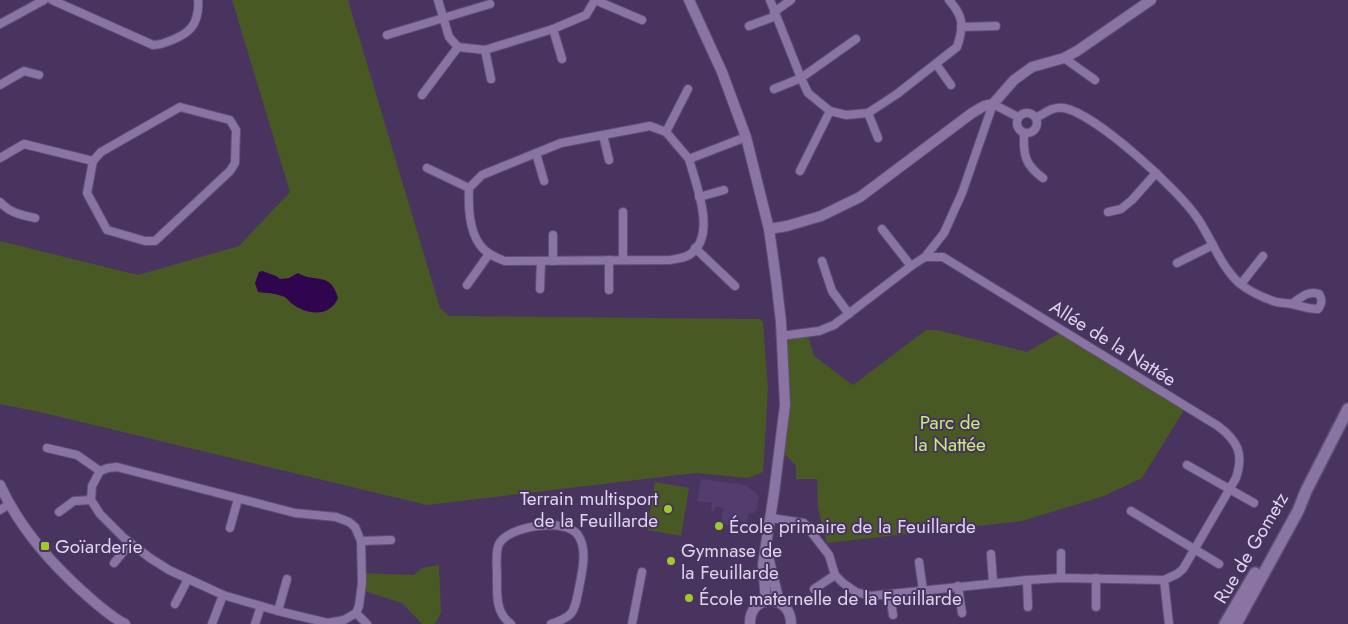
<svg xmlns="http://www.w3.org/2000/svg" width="1348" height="624" viewBox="0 0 1348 624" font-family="Jost,sans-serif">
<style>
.built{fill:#533c6e}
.green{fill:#485924}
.water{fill:#30044f}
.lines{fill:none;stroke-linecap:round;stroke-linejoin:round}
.minor-casing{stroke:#604f73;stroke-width:10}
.tertiary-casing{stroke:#604f73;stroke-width:12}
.secondary-casing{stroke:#604f73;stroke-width:14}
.minor{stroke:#8a74a4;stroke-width:8}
.tertiary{stroke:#8a74a4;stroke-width:10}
.secondary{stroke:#8a74a4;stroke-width:11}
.poi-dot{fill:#9fca2e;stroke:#48345f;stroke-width:2}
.labels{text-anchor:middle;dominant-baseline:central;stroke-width:4;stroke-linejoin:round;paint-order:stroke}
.street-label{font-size:19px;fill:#dfd4ef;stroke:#48345f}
.park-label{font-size:19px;fill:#c6ed76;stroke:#48345f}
.poi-label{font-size:19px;fill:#dfd4ef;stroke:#48345f;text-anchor:start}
</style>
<rect width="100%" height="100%" fill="#48345f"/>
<polygon class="built" points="701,479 746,485 759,496 757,509 754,513 749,513 747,522 732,519 730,525 721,524 723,508 715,507 714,512 711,511 712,503 697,501"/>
<g class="green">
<polygon points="232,0 348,0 440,308 449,316 760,319 763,322 768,389 763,472 748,478 696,473 427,505 44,413 0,404 0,241 138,275 239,246 290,192"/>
<polygon points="926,330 937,330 1027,352 1063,331 1186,407 1142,478 1104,496 1022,521 827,543 818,509 817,479 796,479 796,466 780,449 781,336 807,333 814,356 853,385"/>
<polygon points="655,482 689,488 681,536 647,530"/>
<polygon points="439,565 441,613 435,624 422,624 402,603 361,590 362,573 414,575 422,568"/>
</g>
<path class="water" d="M 262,271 L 276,276 L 280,279 L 289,278 L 298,273 C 315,284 330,270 338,298 C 330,318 306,315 291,303 C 288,300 286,297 282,296 C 274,293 266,293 258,292 L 255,283 L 259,272 Z"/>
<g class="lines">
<g class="minor-casing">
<g id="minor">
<path d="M 52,0 L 153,45 C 162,45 182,37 189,30 C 197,23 199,9 198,0"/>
<polyline points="438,0 449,37 458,47 485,50 553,29 586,15 595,0"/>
<polyline points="595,0 642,20"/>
<path d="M 770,0 L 801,78 L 808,93 L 830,111 L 846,115 L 868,113 L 897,94 L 957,47 C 964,26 964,17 949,0"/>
<polyline points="774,12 791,0"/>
<polyline points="0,24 44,0"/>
<polyline points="749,26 776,16"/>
<polyline points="961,27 996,26"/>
<polyline points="553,29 562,59"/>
<polyline points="387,35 490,4"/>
<polyline points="485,50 491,79"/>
<polyline points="1064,58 1095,80"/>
<polyline points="936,64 951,85"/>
<polyline points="0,85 24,71 39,75"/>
<polyline points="774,89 801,78 856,39"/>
<polyline points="422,95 458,47"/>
<polygon points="180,107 230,120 236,130 235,163 230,171 155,241 145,241 107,230 87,193 93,161 101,152"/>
<circle cx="1027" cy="123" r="10"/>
<polyline points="868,113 878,138"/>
<path d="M 1036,118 C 1045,113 1053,106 1064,108 C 1096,114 1180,191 1198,219 C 1212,240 1220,265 1239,283 C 1249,291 1264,298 1276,302 C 1281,303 1287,303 1292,304 C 1301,306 1308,309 1318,309 C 1322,304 1323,300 1319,294 C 1308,290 1300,298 1292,304"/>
<polyline points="666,132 688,89"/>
<path d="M 1024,133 C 1023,155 1025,165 1043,178"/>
<polyline points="603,135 609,160"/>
<polyline points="536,153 544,181"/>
<polyline points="0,158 24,144 93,161"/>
<path d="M 689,159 C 696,185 718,237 689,255 C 684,258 675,259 670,260 L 505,261 C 500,259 494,257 490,254 C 469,242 468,209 469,188 L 482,175 L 561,143 L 650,126 L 666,132 L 689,159 L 746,137"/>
<polyline points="427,168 469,188"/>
<polyline points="800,171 830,111"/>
<polyline points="699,197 724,190"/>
<path d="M 0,202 C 10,213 21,215 35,218"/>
<polyline points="623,212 623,260"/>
<polyline points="1108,212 1121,209 1132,200 1156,173"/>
<polyline points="882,229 911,266"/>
<polyline points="695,248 735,286"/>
<polyline points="925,257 944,233 962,193 993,104 1018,117"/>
<polyline points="609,260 609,290"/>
<polyline points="553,261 553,235"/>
<polyline points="822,261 832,291 849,314"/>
<polyline points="1177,263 1213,245"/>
<polyline points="1241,284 1263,256"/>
<polyline points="467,285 489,254"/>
<polyline points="540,289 541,261"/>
<polyline points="47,448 77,455 100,471"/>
<polyline points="1187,465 1254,503"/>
<polygon points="117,467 295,513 336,517 349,522 355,527 361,541 362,583 359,606 356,613 344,620 328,623 278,611 223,595 169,570 150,558 124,538 100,514 91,500 92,486 100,471 108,468"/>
<polyline points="0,510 9,504"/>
<polyline points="1131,511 1219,564"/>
<polyline points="59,512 74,501 91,500"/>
<path d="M 771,518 L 804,523 L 829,555 L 835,575 L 843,583 L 856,592 L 870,596 L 1027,580 L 1061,578 L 1164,580 L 1177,574 L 1183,569 L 1236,478 C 1244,454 1238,441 1218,426 L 943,257 L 925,257 L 911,266 L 834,325 L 819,331 L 781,336"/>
<polyline points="230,528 238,499"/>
<polyline points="361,541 391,540"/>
<polyline points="991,554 993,582"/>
<polyline points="919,562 923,590"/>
<polyline points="114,563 130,544"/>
<polyline points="1061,578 1061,553"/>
<polyline points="1027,580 1028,607"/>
<polyline points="1164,580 1169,624"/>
<polyline points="958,586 962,613"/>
<polyline points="814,589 835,575"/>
<polyline points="890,594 893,615"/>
<polyline points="175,604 188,579"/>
<polyline points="1096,607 1096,578"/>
<polyline points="278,611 287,579"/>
<polyline points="356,613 367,624"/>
<polyline points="212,624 223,595"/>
<polyline points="255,624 261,606"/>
<path d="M 511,624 C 495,613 497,593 497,575 C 497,565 495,553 499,544 C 508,526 566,517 578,535 C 588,550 582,572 579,588 C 574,612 575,616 551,624"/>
<polyline points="632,624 642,572"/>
</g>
</g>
<g class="tertiary-casing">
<g id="tertiary">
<polyline points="689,0 722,72 746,137 769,229 776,279 781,322 785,405 774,493 763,564 766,601"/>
<polyline points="769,229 787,226 821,216 860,197 972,113 984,106 993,104 1014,80 1032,67 1064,58 1077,51 1151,0"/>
<path d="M 0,485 C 19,527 49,561 82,591 C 96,603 109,616 125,624"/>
<polyline points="767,552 779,602"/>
<path d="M 750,624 C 749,593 791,593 791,624"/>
</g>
</g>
<g class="secondary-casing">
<g id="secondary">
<polyline points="1225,624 1255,573"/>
<polyline points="1236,624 1298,511 1306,491 1348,409"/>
</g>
</g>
<use href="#minor" class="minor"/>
<use href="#tertiary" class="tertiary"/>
<use href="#secondary" class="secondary"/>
</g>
<g class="poi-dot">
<circle cx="668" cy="509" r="5"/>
<circle cx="719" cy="526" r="5"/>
<rect x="40" y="541" width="10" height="10" rx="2.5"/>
<circle cx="671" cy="561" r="5"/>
<circle cx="689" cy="598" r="5"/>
</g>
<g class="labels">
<g class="street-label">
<text transform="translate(1113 343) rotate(32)">Allée de la Nattée</text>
<text transform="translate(1251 548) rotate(-59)">Rue de Gometz</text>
</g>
<g class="park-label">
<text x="950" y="422">Parc de<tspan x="950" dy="22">la Nattée</tspan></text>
</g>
<g class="poi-label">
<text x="658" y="498" text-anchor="end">Terrain multisport<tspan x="658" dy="22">de la Feuillarde</tspan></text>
<text x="729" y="526">École primaire de la Feuillarde</text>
<text x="55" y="546">Goïarderie</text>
<text x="681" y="550">Gymnase de<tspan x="681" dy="22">la Feuillarde</tspan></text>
<text x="699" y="598">École maternelle de la Feuillarde</text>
</g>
</g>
</svg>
